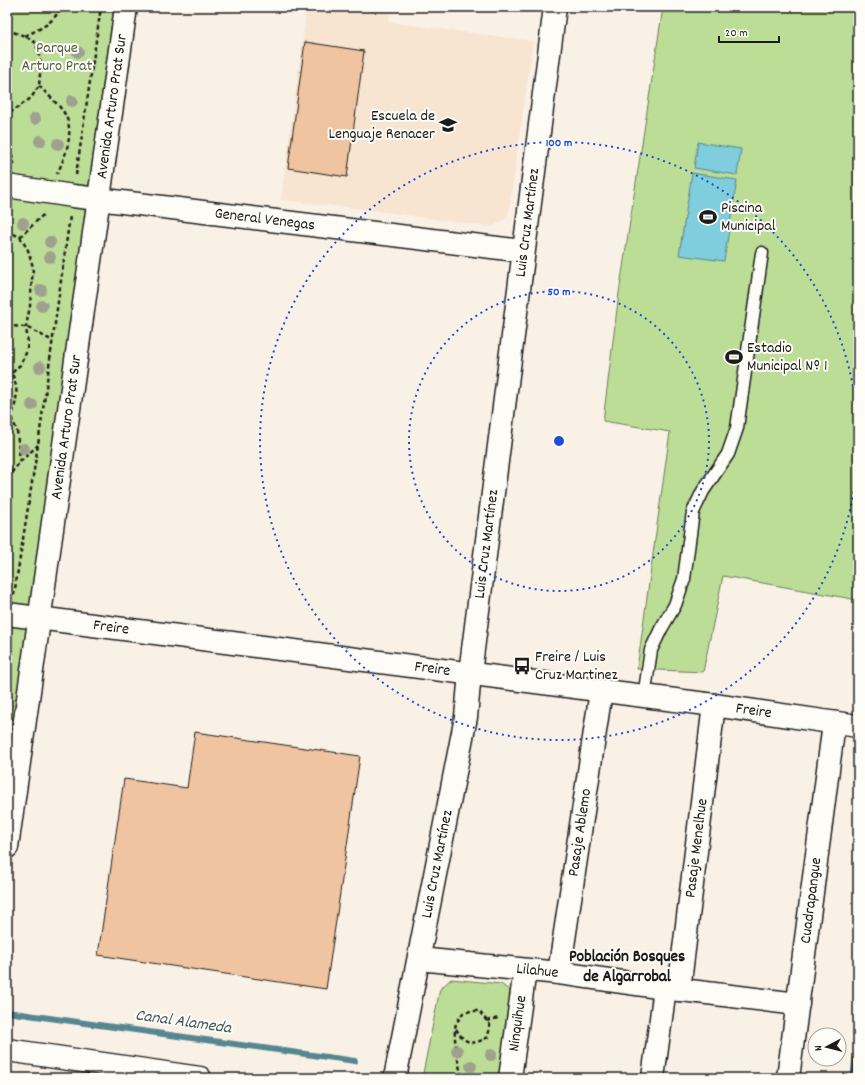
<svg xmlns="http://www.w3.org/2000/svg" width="865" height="1085" viewBox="0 0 865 1085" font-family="Dekko,sans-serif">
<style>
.built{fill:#f7e4d1}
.green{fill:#bcdd96;stroke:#6c7c59}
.water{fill:#7fcddd;stroke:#578690}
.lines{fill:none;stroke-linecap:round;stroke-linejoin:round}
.stream{stroke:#578690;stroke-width:6}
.building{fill:#f0c4a0;stroke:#1c1c1c}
.lane-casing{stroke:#1c1c1c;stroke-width:15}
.street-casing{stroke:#1c1c1c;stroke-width:25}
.secondary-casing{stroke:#1c1c1c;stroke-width:25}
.path{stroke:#1c1c1c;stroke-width:2.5;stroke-dasharray:4 3;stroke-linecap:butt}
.lane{stroke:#fdfcf7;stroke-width:12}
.street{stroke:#fdfcf7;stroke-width:22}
.secondary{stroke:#fdfcf7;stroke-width:22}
.tree{fill:#9fa18f}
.ring{fill:none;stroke:#1d4ed8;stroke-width:2;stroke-dasharray:2 4}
.labels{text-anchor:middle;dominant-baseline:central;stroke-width:4;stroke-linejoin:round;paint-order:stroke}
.park-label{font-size:16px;fill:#546047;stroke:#fdfcf7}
.street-label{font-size:16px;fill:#1c1c1c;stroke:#fdfcf7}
.poi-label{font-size:16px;fill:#1c1c1c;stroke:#fdfcf7;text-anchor:start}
.neighbourhood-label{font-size:17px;font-weight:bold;fill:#1c1c1c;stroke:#fdfcf7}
.water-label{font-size:17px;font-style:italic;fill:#3f5a60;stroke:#fdfcf7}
.centre{fill:#1d4ed8;stroke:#fdfcf7;stroke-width:2}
.ring-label{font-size:12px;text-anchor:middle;font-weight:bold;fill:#1d4ed8;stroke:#fdfcf7;stroke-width:4;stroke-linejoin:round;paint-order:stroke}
</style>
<rect width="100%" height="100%" fill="#faf1e6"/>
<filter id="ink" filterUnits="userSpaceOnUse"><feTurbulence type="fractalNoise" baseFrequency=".025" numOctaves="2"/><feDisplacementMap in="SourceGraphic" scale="8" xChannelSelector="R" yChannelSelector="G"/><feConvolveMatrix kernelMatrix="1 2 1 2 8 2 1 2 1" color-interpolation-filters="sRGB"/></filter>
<g filter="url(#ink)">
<polygon class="built" points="303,7 390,7 389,22 533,41 508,217 492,227 363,209 281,200 307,8"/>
<g class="green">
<polygon points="7,7 114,7 7,772"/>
<polygon points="663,7 858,7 858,600 723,576 703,672 637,669 670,432 603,421 619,293"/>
<polygon points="451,979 501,984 513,993 498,1078 422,1078 440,989"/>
</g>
<g class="water">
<polygon points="698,142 741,149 737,175 694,168"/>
<polygon points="692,173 737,180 724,261 679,255"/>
</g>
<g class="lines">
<g class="stream">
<polyline points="7,1012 355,1061"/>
<polyline points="853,1078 858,1042"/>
</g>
</g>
<g class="building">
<polygon points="305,42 364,51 347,177 288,168"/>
<polygon points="195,732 360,756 326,989 98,955 124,779 187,788"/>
</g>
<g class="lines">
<g class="lane-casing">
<polyline id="lane" points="644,697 651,650 661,629 675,605 684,579 693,512 703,491 728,454 737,428 762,253"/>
</g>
<g class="street-casing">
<g id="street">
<path id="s1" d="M 7,186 L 73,196 L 523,251"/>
<path id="s2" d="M 419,959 L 559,973 L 665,988 L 798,1004"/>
<path id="s3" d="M 559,973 L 601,691"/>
<path id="s4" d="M 679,990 L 714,705"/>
<path id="s5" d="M 510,1078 L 525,970"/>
<polyline points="653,1078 665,988"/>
<path id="s6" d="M 788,1078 L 834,723"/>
</g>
</g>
<g class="secondary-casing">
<g id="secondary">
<path id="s7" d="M 7,614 L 714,705 L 858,726"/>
<path id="s8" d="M 7,847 L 126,7"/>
<polyline points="7,1050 200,1078"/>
<path id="s9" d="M 395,1078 L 466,717 L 470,673 L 555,7"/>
</g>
</g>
<g class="path">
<polyline points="7,30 25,36 36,43 41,63 39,86 31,98 13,111 7,111"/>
<path d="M 25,36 C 41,28 53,24 61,7"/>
<path d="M 39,86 C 47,94 56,102 63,111 C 76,130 66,155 57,174"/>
<polyline points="7,150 11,152 15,167"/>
<polyline points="76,175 101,7"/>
<path d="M 7,231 L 20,237 L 28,250 L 33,267 L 30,306 L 26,327 L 28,343 L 26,353 L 20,365 L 12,373 C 19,391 17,400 11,418 L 7,419"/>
<polyline points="20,237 44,214"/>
<polyline points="7,326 26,327 53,341"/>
<polyline points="7,372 12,373"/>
<polyline points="11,418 17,430 20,462"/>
<polyline points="7,478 20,462 38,445"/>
<polyline points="14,595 38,445 70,216"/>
<polyline points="487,1021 498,1018"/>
<path d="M 456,1029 C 465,1044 473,1046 488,1037 L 490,1025 L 479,1011 L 471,1011 L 463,1013 C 461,1016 458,1020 456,1024 C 452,1035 459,1066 462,1078"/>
</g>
<use href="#lane" class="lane"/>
<use href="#street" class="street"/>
<use href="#secondary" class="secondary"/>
</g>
<g class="tree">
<circle cx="78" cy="52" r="6"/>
<circle cx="72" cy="101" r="6"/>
<circle cx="35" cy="119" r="6"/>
<circle cx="40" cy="141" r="6"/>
<circle cx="58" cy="144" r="6"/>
<circle cx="23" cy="223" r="6"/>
<circle cx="50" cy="242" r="6"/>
<circle cx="50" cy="257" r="6"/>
<circle cx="41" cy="290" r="6"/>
<circle cx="42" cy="306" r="6"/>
<circle cx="40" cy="367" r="6"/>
<circle cx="32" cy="405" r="6"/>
<circle cx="24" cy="449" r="6"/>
<circle cx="457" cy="1051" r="6"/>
<circle cx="491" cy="1055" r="6"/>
<circle cx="471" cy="1066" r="6"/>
</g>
</g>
<g class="ring">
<circle cx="559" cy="441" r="150"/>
<path d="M858 444A299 299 0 1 1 858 438"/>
</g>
<defs>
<g id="school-bare" transform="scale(1.38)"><path d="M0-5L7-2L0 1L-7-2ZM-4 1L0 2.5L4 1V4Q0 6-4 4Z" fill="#1c1c1c" stroke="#fdfcf7" stroke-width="2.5" paint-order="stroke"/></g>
<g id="stadium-bare" transform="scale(1.38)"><path d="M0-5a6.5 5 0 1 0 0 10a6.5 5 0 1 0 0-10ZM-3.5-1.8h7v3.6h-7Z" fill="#1c1c1c" stroke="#fdfcf7" stroke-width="2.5" paint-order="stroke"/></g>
<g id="bus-bare" transform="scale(1.38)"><path d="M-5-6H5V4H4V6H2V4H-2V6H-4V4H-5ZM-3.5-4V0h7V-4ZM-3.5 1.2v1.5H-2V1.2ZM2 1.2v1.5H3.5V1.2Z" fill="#1c1c1c" stroke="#fdfcf7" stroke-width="2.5" paint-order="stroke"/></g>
</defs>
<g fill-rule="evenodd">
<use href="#school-bare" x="448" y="125"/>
<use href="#stadium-bare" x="708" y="217"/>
<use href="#stadium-bare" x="734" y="357"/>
<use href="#bus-bare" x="522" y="666"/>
</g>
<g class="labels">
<g class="park-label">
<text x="57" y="48">Parque<tspan x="57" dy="18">Arturo Prat</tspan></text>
</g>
<g class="street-label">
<text stroke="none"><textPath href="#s8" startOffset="748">Avenida Arturo Prat Sur</textPath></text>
<text stroke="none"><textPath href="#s1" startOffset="260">General Venegas</textPath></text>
<text stroke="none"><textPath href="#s9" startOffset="866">Luis Cruz Martínez</textPath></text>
<text stroke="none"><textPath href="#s8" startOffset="424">Avenida Arturo Prat Sur</textPath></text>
<text stroke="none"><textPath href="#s9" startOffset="542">Luis Cruz Martínez</textPath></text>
<text stroke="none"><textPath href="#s7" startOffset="105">Freire</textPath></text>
<text stroke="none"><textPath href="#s7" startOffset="429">Freire</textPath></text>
<text stroke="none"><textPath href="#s7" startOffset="753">Freire</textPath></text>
<text stroke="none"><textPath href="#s3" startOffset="142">Pasaje Ablemo</textPath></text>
<text stroke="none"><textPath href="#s4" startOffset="143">Pasaje Menelhue</textPath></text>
<text stroke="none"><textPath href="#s9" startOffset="218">Luis Cruz Martínez</textPath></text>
<text stroke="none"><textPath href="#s6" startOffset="179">Cuadrapangue</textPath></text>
<text stroke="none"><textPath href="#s2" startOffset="119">Lilahue</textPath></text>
<text stroke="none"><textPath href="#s5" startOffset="55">Ninquihue</textPath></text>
</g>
<g class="poi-label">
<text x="435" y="116" text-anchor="end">Escuela de<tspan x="435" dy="18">Lenguaje Renacer</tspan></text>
<text x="721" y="208">Piscina<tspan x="721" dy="18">Municipal</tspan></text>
<text x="747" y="348">Estadio<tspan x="747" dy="18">Municipal Nº 1</tspan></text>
<text x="535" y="657">Freire / Luis<tspan x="535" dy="18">Cruz Martinez</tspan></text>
</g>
<g class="neighbourhood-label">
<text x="627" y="958">Población Bosques<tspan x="627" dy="20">de Algarrobal</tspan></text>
</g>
<g class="water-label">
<text transform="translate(183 1023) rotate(8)">Canal Alameda</text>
</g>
</g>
<circle cx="559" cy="441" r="6" class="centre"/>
<g class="ring-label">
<text x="559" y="146">100 m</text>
<text x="559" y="295">50 m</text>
</g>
<rect width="865" height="1085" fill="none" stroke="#fdfcf7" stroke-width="24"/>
<rect x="12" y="12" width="841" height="1061" fill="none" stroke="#1c1c1c" stroke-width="1.5" filter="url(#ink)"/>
<g transform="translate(827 1047) rotate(263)"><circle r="19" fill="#fdfcf7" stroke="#a3a29f"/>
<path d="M0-3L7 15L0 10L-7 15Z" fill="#1c1c1c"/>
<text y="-6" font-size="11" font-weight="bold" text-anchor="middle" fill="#1c1c1c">N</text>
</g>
<path d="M719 36v6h60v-6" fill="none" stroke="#1c1c1c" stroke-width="2"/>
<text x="725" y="36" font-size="12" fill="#1c1c1c" stroke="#fdfcf7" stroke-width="3" paint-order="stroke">20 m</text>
</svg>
